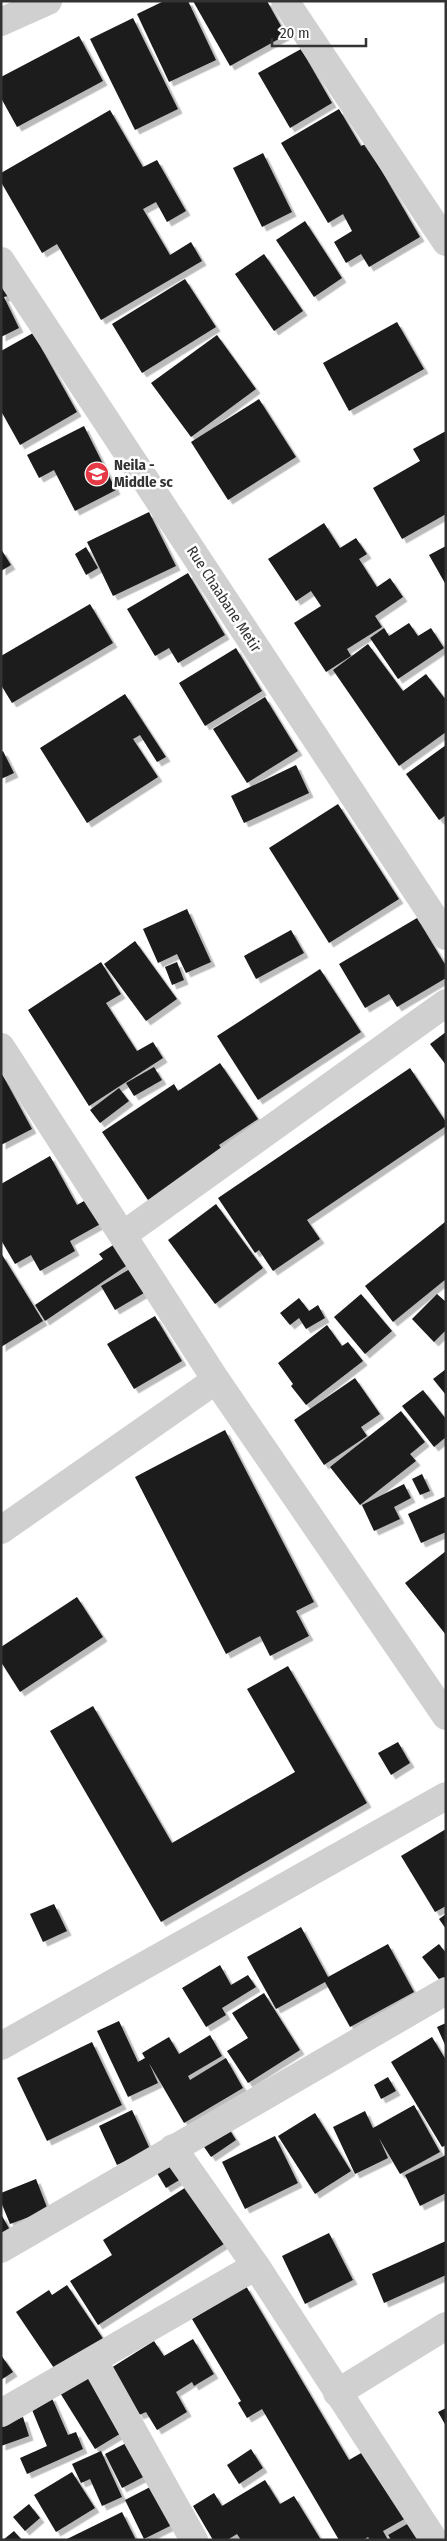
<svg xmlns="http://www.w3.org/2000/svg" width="447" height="2541" viewBox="0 0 447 2541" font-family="'Fira Sans Condensed',sans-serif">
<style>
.building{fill:#1a1a1a;filter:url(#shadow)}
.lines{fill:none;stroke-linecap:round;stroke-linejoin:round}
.minor{stroke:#d0d0d0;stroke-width:28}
.labels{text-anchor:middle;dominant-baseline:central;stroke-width:5;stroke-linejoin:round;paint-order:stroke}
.poi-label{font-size:15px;font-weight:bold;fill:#333;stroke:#fff;text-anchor:start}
.street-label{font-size:15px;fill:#333;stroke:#fff}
</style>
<defs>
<filter id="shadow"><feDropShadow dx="4.5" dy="4.5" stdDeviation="0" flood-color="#0004"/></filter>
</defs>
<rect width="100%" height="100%" fill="#fff"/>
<g class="building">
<polygon points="164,1 188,1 216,60 169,82 137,14"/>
<polygon points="193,1 267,1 286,35 230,66"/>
<polygon points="133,18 178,109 135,130 90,39"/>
<polygon points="79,36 103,81 17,127 1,98 1,77"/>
<polygon points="301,49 332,103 290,128 258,73"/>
<polygon points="339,109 361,146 366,144 420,237 369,267 361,254 346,263 334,242 352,231 343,214 328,223 281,143"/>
<polygon points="110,110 143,167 157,160 186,211 167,222 156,202 143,209 170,255 191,242 202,261 101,320 57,244 42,253 1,182 1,173"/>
<polygon points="263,153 292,212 262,227 233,168"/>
<polygon points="305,221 342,278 314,297 276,240"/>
<polygon points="264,254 303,311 274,331 235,274"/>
<polygon points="185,279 216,327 142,373 112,324"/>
<polygon points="1,282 8,296 4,297 19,328 1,337"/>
<polygon points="397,322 424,369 349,411 323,363"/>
<polygon points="33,333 77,412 20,445 1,411 1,351"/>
<polygon points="217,335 256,389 191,437 151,383"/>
<polygon points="259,399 296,457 228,500 191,442"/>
<polygon points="84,426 116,490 75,511 54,470 39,478 27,455"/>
<polygon points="446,431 446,514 402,539 373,488 420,461 413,449"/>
<polygon points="149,512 176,566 113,596 87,542"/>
<polygon points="324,523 340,548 356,538 367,554 359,559 377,587 390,578 403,597 375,616 382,627 347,649 351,656 326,672 294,623 321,606 311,591 296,601 268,559"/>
<polygon points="446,546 446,585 429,555"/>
<polygon points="86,547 98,568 86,575 75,554"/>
<polygon points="1,549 11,565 1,571"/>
<polygon points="188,573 225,635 178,663 169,648 155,656 127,609"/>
<polygon points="90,604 113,643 12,703 1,685 1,656"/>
<polygon points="409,623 418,636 431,628 444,648 398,679 370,638 384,628 389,636"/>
<polygon points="368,644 403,691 426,674 446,700 446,732 399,766 333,670"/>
<polygon points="236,648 262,691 205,726 179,683"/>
<polygon points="125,694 166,757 157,762 140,735 133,739 158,777 87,823 40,748"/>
<polygon points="265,697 298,751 247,783 213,729"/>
<polygon points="446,745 446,815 439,820 406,774"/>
<polygon points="3,751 14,773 1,779 1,752"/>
<polygon points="296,765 309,793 244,823 231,796"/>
<polygon points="338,804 399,899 329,943 269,848"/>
<polygon points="187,909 211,962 186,973 177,954 158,963 143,929"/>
<polygon points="417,918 446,966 446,978 397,1007 389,994 365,1008 339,964"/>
<polygon points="291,930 304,953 256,979 244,956"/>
<polygon points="135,941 177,999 146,1021 104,964"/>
<polygon points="101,962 121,994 106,1003 137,1051 153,1042 163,1058 89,1106 28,1010"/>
<polygon points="177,962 184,980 172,985 165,967"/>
<polygon points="320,969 361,1032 258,1100 217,1036"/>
<polygon points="446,1032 446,1065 430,1044"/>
<polygon points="220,1063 258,1119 219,1145 227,1157 152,1206 102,1132 174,1084 178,1091"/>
<polygon points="154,1067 162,1080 134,1096 126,1083"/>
<polygon points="410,1068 446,1122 446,1126 307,1220 320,1239 273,1271 259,1250 255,1253 218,1198"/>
<polygon points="1,1072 32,1129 1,1145"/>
<polygon points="119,1088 129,1101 100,1123 90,1110"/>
<polygon points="50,1156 77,1205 91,1197 104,1222 70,1241 75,1251 40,1271 31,1255 15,1264 1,1240 1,1184"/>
<polygon points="216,1204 263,1268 215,1304 168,1240"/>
<polygon points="445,1222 446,1279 393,1322 365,1286"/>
<polygon points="118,1242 132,1262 45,1321 35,1305 103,1259 99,1254"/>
<polygon points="1,1253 43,1321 1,1347"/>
<polygon points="130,1269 144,1293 115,1310 101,1286"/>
<polygon points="361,1294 392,1331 365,1354 334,1317"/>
<polygon points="437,1294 446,1302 446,1330 434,1342 412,1319"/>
<polygon points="299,1298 309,1311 318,1305 325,1318 306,1329 299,1318 290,1325 280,1313"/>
<polygon points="155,1316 182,1361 134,1389 107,1344"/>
<polygon points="327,1325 342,1346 348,1342 363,1361 306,1405 291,1386 293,1384 278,1363"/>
<polygon points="446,1369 446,1395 433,1379"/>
<polygon points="355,1378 380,1414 361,1427 367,1436 324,1465 294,1420"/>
<polygon points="423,1390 446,1419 446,1437 434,1447 402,1406"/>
<polygon points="401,1411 425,1442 410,1454 416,1461 360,1505 330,1467"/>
<polygon points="225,1430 314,1602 296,1611 309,1636 270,1656 260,1636 226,1654 135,1477"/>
<polygon points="422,1474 430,1491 420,1495 412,1479"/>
<polygon points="404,1484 411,1498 394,1507 400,1519 374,1531 362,1505"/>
<polygon points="446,1496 446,1532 421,1543 408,1514"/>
<polygon points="446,1551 446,1635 405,1583"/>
<polygon points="77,1597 103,1637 20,1692 1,1662 1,1647"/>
<polygon points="288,1666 367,1803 161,1922 50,1731 93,1706 172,1843 295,1772 247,1689"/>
<polygon points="398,1742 410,1763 391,1775 378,1753"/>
<polygon points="446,1829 446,1906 435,1912 401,1856"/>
<polygon points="54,1904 67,1931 43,1942 30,1914"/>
<polygon points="446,1914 446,1929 439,1919"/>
<polygon points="301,1927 328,1977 388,1944 414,1992 350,2027 325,1982 276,2009 247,1957"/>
<polygon points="439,1944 446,1953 446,1978 441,1982 422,1957"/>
<polygon points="220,1965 231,1985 248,1975 256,1987 222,2008 226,2015 206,2027 182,1988"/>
<polygon points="264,1993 300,2050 248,2083 227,2051 248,2038 232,2013"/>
<polygon points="119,2021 138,2062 145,2058 142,2053 169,2037 179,2054 210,2035 222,2056 188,2076 190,2080 226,2058 243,2088 184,2123 149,2063 158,2083 128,2097 97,2031"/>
<polygon points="446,2023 446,2047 437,2027"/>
<polygon points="432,2037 446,2060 446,2145 442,2147 391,2062"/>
<polygon points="92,2042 122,2105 47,2141 17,2078"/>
<polygon points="388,2077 396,2091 381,2099 374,2085"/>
<polygon points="414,2105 440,2152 400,2174 379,2138 388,2158 355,2174 333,2127 365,2111 373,2128"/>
<polygon points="132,2110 150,2149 117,2165 99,2126"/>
<polygon points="315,2113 351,2171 315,2194 278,2136"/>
<polygon points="226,2124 236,2140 211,2157 200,2141"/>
<polygon points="275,2136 298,2183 245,2209 222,2162"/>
<polygon points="446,2155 446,2193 420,2206 405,2175"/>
<polygon points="172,2164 181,2179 166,2188 157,2173"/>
<polygon points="36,2179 48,2210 10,2224 1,2202 1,2193"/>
<polygon points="191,2184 227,2242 98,2325 70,2281 112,2255 103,2240"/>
<polygon points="1,2214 10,2230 1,2235"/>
<polygon points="329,2233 353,2280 305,2304 282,2256"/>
<polygon points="446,2241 446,2275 384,2303 372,2274"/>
<polygon points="67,2285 104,2340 56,2371 16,2312 49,2290 52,2295"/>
<polygon points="246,2286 349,2460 368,2449 408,2517 383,2531 388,2540 370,2540 368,2537 363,2540 339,2540 262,2409 247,2418 238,2403 241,2401 192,2319"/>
<polygon points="193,2339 214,2374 194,2386 192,2382 176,2392 187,2412 157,2430 146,2412 139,2415 111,2368 154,2341 164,2356"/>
<polygon points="1,2355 13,2372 1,2380"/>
<polygon points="86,2371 123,2432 95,2449 57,2388"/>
<polygon points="51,2396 68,2435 76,2432 83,2449 27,2474 20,2458 47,2446 30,2405"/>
<polygon points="446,2408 446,2426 438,2412"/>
<polygon points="23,2417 29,2436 1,2446 1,2425"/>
<polygon points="130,2441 147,2475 122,2488 105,2454"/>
<polygon points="251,2449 263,2468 239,2484 227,2465"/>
<polygon points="101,2451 122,2497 102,2506 90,2479 81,2483 72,2464"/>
<polygon points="72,2472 95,2508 56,2532 34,2495"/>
<polygon points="265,2480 280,2504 294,2496 321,2540 241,2540 237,2534 227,2540 213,2540 193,2506 214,2493 222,2506"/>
<polygon points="156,2484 176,2523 144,2539 125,2500"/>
<polygon points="29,2504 40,2518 25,2531 13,2517"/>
<polygon points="122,2512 136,2540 65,2540"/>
<polygon points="416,2519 428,2540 391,2540 388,2535"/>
<polygon points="14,2531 22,2540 3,2540"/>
</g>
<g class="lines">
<g class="minor">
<polyline points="285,1 446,242"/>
<polyline points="1,22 48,1"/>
<polyline points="1,261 446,936"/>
<polyline points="1,1047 216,1380 446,1716"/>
<polyline points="123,1235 446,1003"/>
<polyline points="1,1530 216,1380"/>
<polyline points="1,2046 446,1796"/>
<polyline points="173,2148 256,2266 434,2540"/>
<polyline points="1,2249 446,1991"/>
<polyline points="94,2361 194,2540"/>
<polyline points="337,2393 446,2326"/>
<polyline points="1,2413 256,2266"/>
</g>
</g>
<defs>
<g id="school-disc" transform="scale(1.25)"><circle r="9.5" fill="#e63946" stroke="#fff"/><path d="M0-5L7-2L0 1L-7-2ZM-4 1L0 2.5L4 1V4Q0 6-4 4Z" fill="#fff"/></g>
</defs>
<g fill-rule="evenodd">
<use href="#school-disc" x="97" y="474"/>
</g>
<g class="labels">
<g class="poi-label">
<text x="114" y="465">Neila -<tspan x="114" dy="17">Middle sc</tspan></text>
</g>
<g class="street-label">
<text transform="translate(224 599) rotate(57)">Rue Chaabane Metir</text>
</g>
</g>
<rect width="447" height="2541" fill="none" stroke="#333333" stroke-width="5"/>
<path d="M272 38v8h94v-8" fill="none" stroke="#333333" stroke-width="2.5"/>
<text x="280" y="38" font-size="15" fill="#333333" stroke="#ffffff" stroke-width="4" paint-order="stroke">20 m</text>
</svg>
